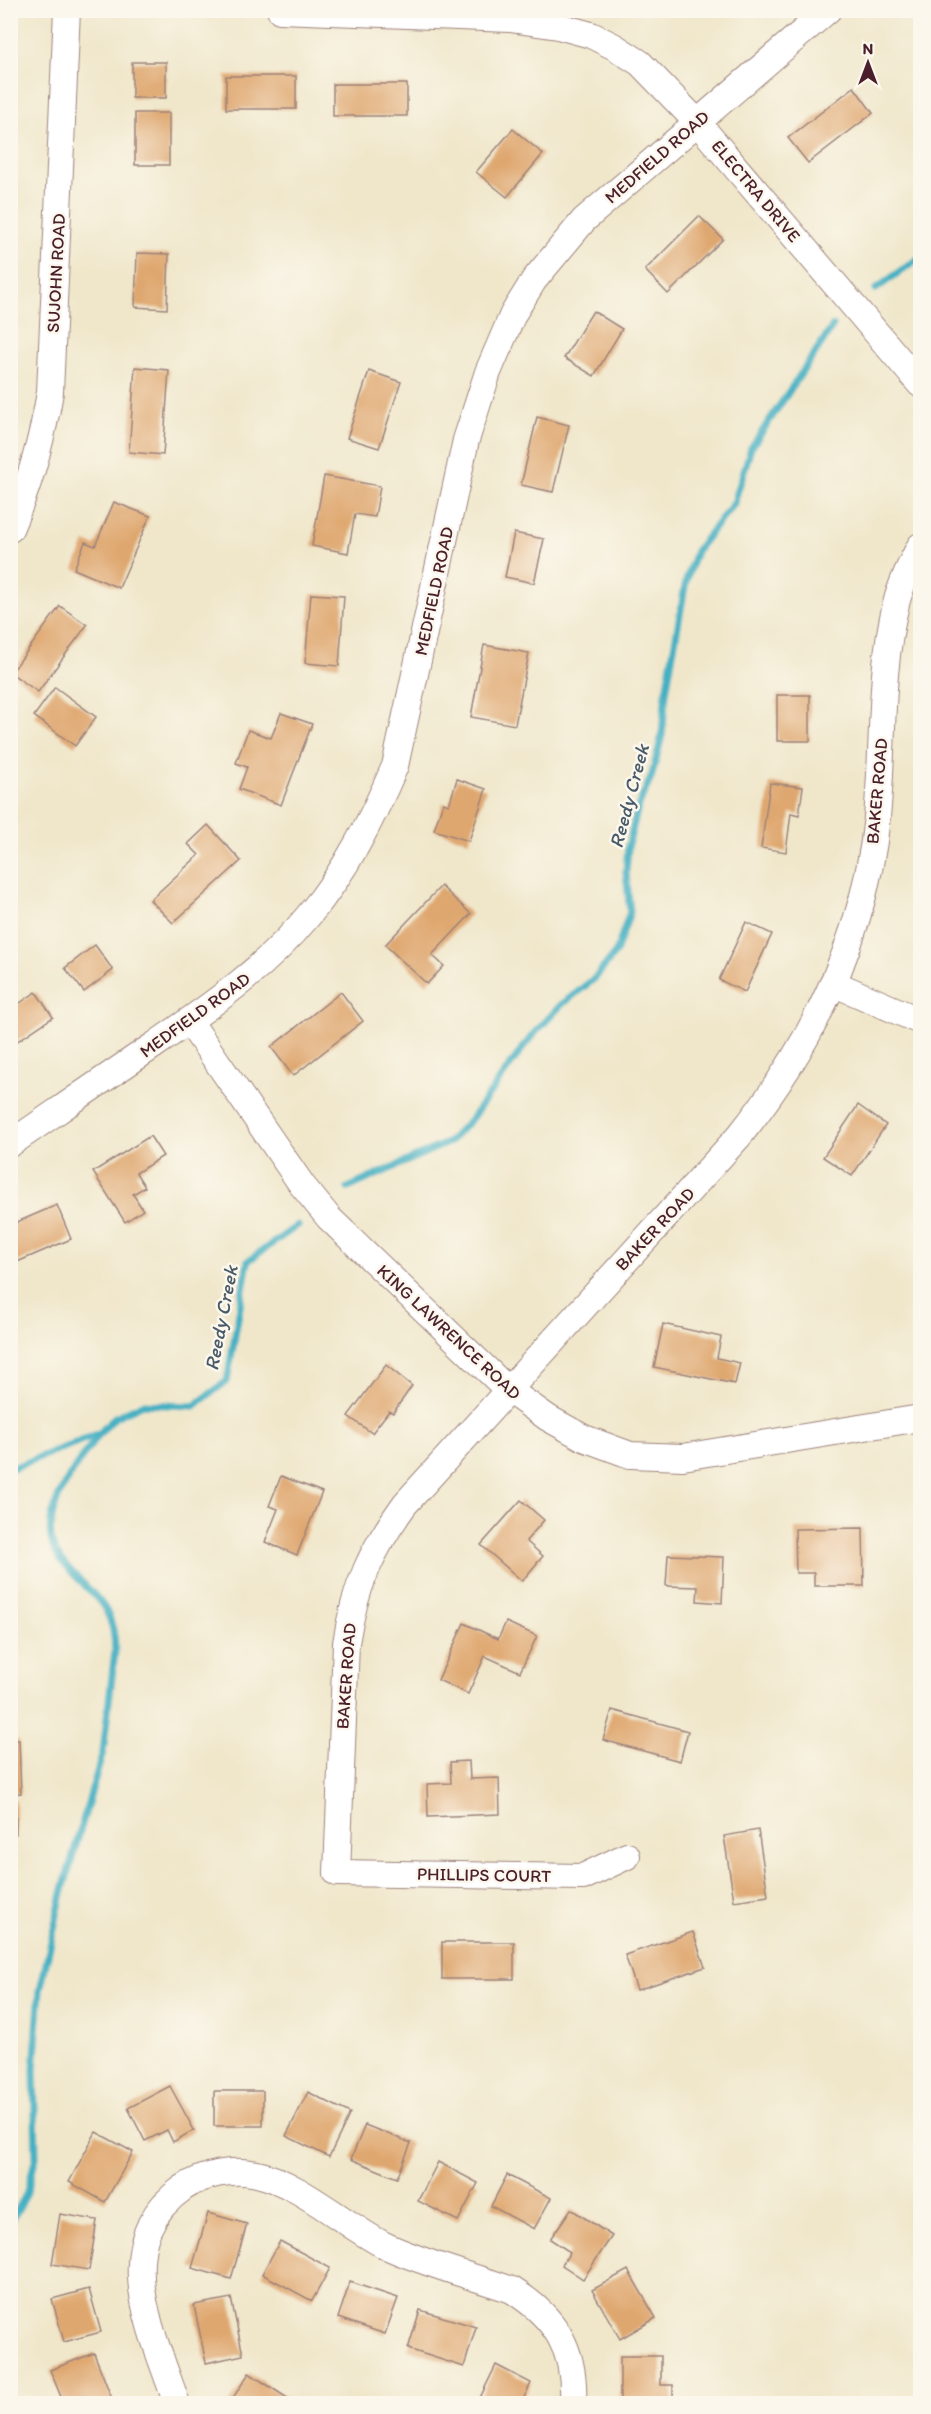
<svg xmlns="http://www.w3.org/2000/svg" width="931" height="2414" viewBox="0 0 931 2414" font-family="Itim,sans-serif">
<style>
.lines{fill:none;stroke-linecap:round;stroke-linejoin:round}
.stream{stroke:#45b0c3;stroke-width:7}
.building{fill:#dfa770}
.minor-casing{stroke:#9d837b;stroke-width:28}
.minor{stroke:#fff;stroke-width:26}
.labels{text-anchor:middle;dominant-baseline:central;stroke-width:5;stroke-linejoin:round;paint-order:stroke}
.street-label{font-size:18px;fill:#4a1f2b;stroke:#fbf7ec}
.water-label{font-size:20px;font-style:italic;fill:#485968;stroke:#fbf7ec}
</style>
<rect width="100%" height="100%" fill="#fbf7ec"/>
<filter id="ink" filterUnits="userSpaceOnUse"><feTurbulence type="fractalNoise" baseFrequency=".0167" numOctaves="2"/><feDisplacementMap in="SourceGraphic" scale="12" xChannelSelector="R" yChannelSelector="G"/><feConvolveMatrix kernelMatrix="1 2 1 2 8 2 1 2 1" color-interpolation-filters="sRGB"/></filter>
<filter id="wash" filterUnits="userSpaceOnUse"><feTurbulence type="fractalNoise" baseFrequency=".008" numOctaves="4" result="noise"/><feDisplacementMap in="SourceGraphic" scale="24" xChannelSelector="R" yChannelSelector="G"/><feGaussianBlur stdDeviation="1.35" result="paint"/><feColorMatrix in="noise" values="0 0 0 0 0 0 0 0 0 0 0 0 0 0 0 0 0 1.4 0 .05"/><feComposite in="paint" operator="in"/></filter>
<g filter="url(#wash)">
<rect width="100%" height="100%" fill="#f0e7cb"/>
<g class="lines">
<g class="stream">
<polyline points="876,289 920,257"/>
<polyline points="348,1188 449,1142 471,1119 531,1037 561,1005 595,978 616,952 630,912 626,872 628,847 638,807 652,775 662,735 666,692 686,581 696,551 734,503 751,448 833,326"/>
<polyline points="10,1469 100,1433 115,1417 143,1404 194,1406 227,1381 248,1261 298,1225"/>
<path d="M 10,2223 L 26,2195 L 36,2157 L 34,2070 L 40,1990 L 62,1893 L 103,1752 L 115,1651 C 115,1601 89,1594 61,1560 C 29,1523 77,1463 100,1433"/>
</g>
</g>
<g id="blocks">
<g class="building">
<rect x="132" y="62" width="34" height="36"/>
<rect x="226" y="76" width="70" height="33"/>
<rect x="333" y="84" width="74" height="32"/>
<polygon points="854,87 873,113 808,163 788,138"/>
<rect x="135" y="113" width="34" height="52"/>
<polygon points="513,129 543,154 507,197 476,172"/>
<polygon points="699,216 723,239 668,294 645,270"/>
<polygon points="137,253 169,254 167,309 135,307"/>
<polygon points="593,311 622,329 594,376 564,358"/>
<polygon points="135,367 169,370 163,455 129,452"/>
<polygon points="369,371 401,382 379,448 347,438"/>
<polygon points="537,417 569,425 553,492 521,485"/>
<polygon points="324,476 380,486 375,517 355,514 348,553 312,546"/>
<polygon points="114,502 150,516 119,588 74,569 85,542 95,546"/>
<polygon points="514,533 544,539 534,583 505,577"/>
<polygon points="311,594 344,596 339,666 305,663"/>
<polygon points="60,606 87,625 38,692 11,673"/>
<polygon points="484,645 529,653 515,725 471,717"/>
<polygon points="55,687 96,717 75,746 34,716"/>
<rect x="777" y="695" width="33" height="46"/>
<polygon points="281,713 312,724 281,805 239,789 247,767 236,763 248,730 271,738"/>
<polygon points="457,779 486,789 469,841 434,830 443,803 449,805"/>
<polygon points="770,783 803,787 799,815 791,813 786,852 761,848"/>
<polygon points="208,825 241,861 173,923 150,900 199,855 188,844"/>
<polygon points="441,886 471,914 432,955 444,966 427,984 385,945"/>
<polygon points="746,922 772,934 745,992 719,980"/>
<polygon points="95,945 113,970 84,992 65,968"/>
<polygon points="36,992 53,1017 10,1046 10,1003 14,1007"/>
<polygon points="341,992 363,1021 293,1076 271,1047"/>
<polygon points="858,1105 886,1125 852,1176 823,1157"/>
<polygon points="150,1136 163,1156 136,1173 145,1187 133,1194 143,1210 125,1222 93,1172"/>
<polygon points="57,1205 71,1239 10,1265 10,1225"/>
<polygon points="663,1324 721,1337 717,1358 740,1363 735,1384 654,1367"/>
<polygon points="386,1365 412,1386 393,1413 389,1411 372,1433 348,1416"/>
<polygon points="281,1476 322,1492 297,1555 265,1542 278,1509 269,1506"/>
<polygon points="521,1500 544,1520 526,1541 543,1556 522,1581 481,1545"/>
<polygon points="863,1528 864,1586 814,1586 814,1573 796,1573 795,1529"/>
<polygon points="668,1555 724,1557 722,1603 697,1601 698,1587 666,1586"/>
<polygon points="506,1622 537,1636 520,1672 485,1656 468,1694 438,1680 464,1623 498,1639"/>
<polygon points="612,1710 688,1731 680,1761 603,1740"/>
<polygon points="10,1740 19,1740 21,1793 10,1794"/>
<polygon points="469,1761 470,1779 499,1778 500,1814 428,1817 427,1784 451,1783 450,1762"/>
<rect x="10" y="1800" width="6" height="34"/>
<polygon points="758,1830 768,1896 734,1901 724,1836"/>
<polygon points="693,1932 705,1967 637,1990 625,1955"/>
<rect x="442" y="1942" width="72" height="37"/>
<polygon points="170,2086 194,2130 173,2142 167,2130 145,2141 128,2108"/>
<rect x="214" y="2091" width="49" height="35"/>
<polygon points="308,2092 350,2113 329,2157 286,2136"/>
<polygon points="365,2125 411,2143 397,2178 351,2159"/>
<polygon points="96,2132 133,2152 105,2202 69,2182"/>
<polygon points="438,2162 478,2183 458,2221 418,2201"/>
<polygon points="507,2175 551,2198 534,2229 491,2206"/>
<polygon points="571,2209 612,2236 583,2279 562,2265 570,2252 550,2239"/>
<polygon points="208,2213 247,2224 231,2279 192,2268"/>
<polygon points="60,2214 97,2220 89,2270 52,2264"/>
<polygon points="280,2241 330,2268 312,2301 262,2274"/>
<polygon points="628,2270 656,2318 620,2339 592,2290"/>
<polygon points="350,2282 398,2298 385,2334 338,2318"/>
<polygon points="89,2289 101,2332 64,2342 52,2299"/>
<polygon points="231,2298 243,2355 206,2363 194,2305"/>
<polygon points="420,2310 476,2327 464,2367 408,2349"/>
<polygon points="94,2353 114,2404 64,2404 50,2370"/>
<polygon points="620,2356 661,2356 661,2385 673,2385 673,2404 620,2404"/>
<polygon points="496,2365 531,2383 521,2404 477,2404"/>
<polygon points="249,2373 292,2401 290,2404 229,2404"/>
</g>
</g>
</g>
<g filter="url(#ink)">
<use href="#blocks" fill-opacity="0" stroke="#9d837b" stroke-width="1.5"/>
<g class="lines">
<g class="minor-casing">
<g id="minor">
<polyline points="280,10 510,19 558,26 591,35 615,47 640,63 697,122 920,384"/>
<path d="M 10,529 C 30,484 42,441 50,392 L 67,10"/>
<polyline points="835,984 920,1021"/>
<polyline points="189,1021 302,1185 329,1218 507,1389 548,1418 584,1438 630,1455 683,1457 920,1418"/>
<path d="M 10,1144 C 58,1111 105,1078 153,1046 C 209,1007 266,968 309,915 C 346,871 372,819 395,766 L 466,440 L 488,372 L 513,314 L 534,280 L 584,220 L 828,10"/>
<path d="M 627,1856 L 583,1877 L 337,1873 L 346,1643 C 355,1586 371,1551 405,1504 L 740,1135 C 814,1042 865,936 877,817 C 884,747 879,673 896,604 C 901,583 911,564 920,546"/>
<path d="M 177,2404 C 153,2333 106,2242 183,2188 C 204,2174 233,2168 257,2174 C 299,2183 345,2225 384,2245 C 422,2263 472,2276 512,2290 C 557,2318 576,2351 573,2404"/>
</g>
</g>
<use href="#minor" class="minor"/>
</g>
</g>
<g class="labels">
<g class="street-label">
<text transform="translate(657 157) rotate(-41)">MEDFIELD ROAD</text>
<text transform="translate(756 191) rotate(50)">ELECTRA DRIVE</text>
<text transform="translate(56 273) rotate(-87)">SUJOHN ROAD</text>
<text transform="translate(434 591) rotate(-78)">MEDFIELD ROAD</text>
<text transform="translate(877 791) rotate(-85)">BAKER ROAD</text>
<text transform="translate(195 1015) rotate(-36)">MEDFIELD ROAD</text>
<text transform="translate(655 1229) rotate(-47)">BAKER ROAD</text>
<text transform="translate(449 1332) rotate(43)">KING LAWRENCE ROAD</text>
<text transform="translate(346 1676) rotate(-86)">BAKER ROAD</text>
<text transform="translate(484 1875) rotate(1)">PHILLIPS COURT</text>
</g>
<g class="water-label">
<text transform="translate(629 796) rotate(-75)">Reedy Creek</text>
<text transform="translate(221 1318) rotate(-79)">Reedy Creek</text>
</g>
</g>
<rect width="931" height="2414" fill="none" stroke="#fbf7ec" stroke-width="36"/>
<g transform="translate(868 63)" stroke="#fbf7ec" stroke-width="4.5" paint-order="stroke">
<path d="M0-4.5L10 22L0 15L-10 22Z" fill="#4a1f2b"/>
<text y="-9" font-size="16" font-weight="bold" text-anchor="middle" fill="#4a1f2b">N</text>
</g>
</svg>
